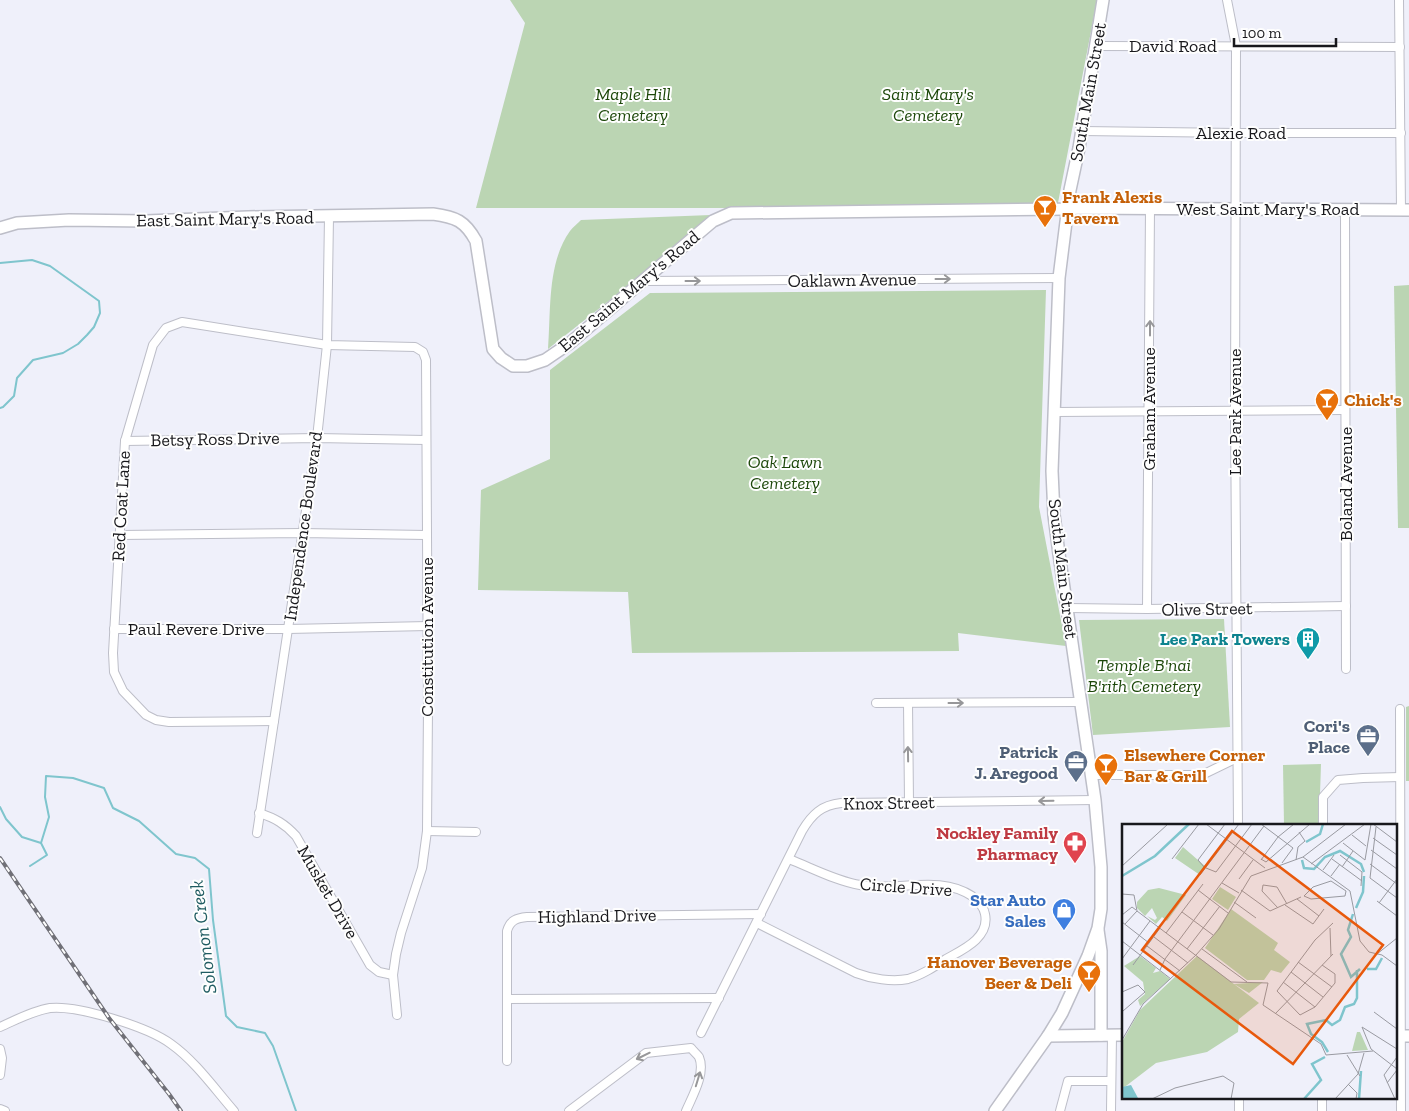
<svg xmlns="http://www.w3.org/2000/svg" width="1409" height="1111" viewBox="0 0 1409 1111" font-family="'Zilla Slab',serif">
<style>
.green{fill:#bbd5b3}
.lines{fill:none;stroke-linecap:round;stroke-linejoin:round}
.stream{stroke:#7fc5cd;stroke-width:2}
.street-casing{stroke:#bdbec8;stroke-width:10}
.secondary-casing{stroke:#bdbec8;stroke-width:14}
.street{stroke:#fff;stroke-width:8}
.secondary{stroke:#fff;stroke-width:11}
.rail-casing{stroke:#707077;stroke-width:4}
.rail{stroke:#fefefe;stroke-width:2;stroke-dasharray:5.5;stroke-linecap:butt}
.oneway{stroke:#979799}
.labels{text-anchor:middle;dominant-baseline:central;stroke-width:4;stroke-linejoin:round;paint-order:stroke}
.street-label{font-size:18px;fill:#18181c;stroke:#fefefe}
.park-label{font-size:18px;font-style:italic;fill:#1c4709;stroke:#fefefe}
.food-label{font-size:18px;font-weight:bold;fill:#c56008;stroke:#fefefe;text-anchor:start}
.culture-label{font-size:18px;font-weight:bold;fill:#0d838f;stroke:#fefefe;text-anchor:end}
.service-label{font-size:18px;font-weight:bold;fill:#4e5e75;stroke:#fefefe;text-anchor:end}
.health-label{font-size:18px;font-weight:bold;fill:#be3a42;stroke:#fefefe;text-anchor:end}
.shop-label{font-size:18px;font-weight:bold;fill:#366cbe;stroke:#fefefe;text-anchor:end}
.water-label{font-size:19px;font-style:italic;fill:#205c62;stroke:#fefefe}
.inset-river{fill:none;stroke:#7fc5cd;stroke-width:2.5}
.inset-road{fill:none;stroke:#999aa1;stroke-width:1}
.view{fill:#e8590c;fill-opacity:0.15;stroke:#e8590c;stroke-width:2.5}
.inset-edge{fill:none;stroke:#18181c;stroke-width:2.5}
</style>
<rect width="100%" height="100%" fill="#eff0fa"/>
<g class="green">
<polygon points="510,0 1097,0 1057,208 476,208 525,23"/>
<path d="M 711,215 L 615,296 L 548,349 C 551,311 547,263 570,231 C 573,227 578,223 581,220 Z"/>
<polygon points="1409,285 1409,528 1398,528 1394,286"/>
<polygon points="1046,290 1039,507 1066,646 958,633 959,651 632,653 628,592 478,590 481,490 550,459 550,370 650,293"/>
<polygon points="1224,619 1230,727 1093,735 1079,620"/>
<polygon points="1409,706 1409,781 1406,781 1406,707"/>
<polygon points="1321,764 1319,825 1284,825 1283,765"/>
</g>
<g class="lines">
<g class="stream">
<polyline points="0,263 32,260 50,266 99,301 100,313 94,327 87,335 78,344 63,353 33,360 17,378 14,396 3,407 0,408"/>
<polyline points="0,807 6,819 22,837 41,843"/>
<polyline points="41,843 49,817 45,797 46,776 73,778 104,788 113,808 139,821 176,854 195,858 209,869 213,920 226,1016 237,1027 265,1033 273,1046 296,1111"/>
<polyline points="30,866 47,855 41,843"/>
</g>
<g class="street-casing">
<g id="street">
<polyline points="1227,0 1236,46 1235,411 1238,825"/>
<polyline points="1399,0 1401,210"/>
<polyline points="1096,46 1400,47"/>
<polyline points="1082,131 1236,133 1401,133"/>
<polyline points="1345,209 1346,669"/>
<polyline points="645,281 1059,278"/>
<polyline points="1055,412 1345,410"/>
<polyline points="125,441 317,438 426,440"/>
<polyline points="120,535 302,533 426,535"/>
<polyline points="1068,608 1147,609 1346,606"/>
<polyline points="1147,609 1150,208"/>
<polyline points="114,629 288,629 428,626"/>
<polyline points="876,703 1081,702"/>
<polyline points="908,703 909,802"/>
<polyline points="1400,709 1401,1111"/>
<polyline points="274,721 169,722 156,720 146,715 123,691 114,672 113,653 125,441 153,345 166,328 182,322 327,345 415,347 423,352 426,360 428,708 427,831 422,868 401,933 396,954 393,975 397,1015"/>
<polyline points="1091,775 1202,775 1237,758"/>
<path d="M 259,813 C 275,818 285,824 296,836 L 370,965 L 379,972 L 393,975"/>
<polyline points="1323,825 1323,797 1338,780 1363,778 1400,777"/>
<polyline points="427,831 476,832"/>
<polyline points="257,833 317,438 327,345 329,217"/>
<path d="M 757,923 L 856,973 C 872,979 892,982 908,979 C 922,975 934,967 946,959 C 962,950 990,938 985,914 C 984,907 978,901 972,896 C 939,874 897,892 860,885 C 836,881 812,868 789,859"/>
<polyline points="507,999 719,998"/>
<path d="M 0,1027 C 16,1020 32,1011 50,1008 C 78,1005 148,1027 171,1044 C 195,1061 214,1088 234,1111"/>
<path d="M 701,1033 L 802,831 C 812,814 822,805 841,803 L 1095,800"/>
<polyline points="0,1049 2,1058 0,1075"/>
<path d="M 507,1061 L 507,931 C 510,920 517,918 527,917 L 761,914"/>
<polyline points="1239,1097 1239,1111"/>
<polyline points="1322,1097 1322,1111"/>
<polyline points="0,1109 5,1111"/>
<path d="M 569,1111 L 646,1053 L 691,1048 C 693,1051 697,1054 699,1057 C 706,1073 692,1097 686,1111"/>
<polyline points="1060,1111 1068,1081 1111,1081"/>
<polyline points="1111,1111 1112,1035"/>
</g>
</g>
<g class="secondary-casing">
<g id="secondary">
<path d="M 0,228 L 17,223 L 69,220 L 146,221 L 248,217 L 433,214 C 456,217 465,221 476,241 L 493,349 L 501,358 L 513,366 L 527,366 L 545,360 L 570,343 L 700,232 L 713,221 L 731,213 L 1067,209 L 1080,208 L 1409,210"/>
<polyline points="1098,930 1101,951 1101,1035"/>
<polyline points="1048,1036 1123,1035"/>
<polyline points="1395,1036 1409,1036"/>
<polyline points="995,1111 1048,1036 1062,1013 1088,956 1098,928 1101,909 1101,867 1095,800 1059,554 1054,515 1052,471 1059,278 1070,190 1079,148 1103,0"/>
</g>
</g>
<use href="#street" class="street"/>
<use href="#secondary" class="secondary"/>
<g class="rail-casing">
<polyline id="rail" points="0,858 109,1018 169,1094 181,1111"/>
</g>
<use href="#rail" class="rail"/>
</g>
<defs><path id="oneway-shaft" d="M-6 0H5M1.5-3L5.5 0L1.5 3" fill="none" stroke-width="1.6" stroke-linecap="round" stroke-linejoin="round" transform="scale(1.25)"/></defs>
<g class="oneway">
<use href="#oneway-shaft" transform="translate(943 279)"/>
<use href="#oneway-shaft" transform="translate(693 281)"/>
<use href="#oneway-shaft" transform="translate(1150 328) rotate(-90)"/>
<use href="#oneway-shaft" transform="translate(956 703)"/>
<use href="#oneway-shaft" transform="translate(908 754) rotate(-91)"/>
<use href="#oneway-shaft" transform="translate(1046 801) rotate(179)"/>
<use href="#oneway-shaft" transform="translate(643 1056) rotate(154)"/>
<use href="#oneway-shaft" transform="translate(698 1079) rotate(-73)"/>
</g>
<defs>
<g id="bar-pin" transform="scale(1.25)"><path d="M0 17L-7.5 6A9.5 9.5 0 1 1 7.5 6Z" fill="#e8710a" stroke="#fefefe"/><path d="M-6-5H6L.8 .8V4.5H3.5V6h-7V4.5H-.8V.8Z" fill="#fff"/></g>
<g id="building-pin" transform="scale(1.25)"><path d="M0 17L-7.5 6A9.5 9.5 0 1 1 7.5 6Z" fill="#0f9aa8" stroke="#fefefe"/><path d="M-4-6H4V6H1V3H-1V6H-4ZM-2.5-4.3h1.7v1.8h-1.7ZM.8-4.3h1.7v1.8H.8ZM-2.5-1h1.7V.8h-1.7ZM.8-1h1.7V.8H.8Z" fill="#fff"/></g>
<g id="office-pin" transform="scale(1.25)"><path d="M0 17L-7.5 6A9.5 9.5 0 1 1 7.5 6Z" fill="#5c6f8a" stroke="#fefefe"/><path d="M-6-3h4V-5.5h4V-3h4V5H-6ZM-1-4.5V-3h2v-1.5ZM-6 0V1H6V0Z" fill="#fff"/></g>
<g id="pharmacy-pin" transform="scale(1.25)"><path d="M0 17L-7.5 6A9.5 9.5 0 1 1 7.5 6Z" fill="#e0444e" stroke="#fefefe"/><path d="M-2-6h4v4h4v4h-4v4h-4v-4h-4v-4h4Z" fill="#fff"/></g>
<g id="shop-pin" transform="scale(1.25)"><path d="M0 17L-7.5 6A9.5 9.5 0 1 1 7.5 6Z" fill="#3f7fe0" stroke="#fefefe"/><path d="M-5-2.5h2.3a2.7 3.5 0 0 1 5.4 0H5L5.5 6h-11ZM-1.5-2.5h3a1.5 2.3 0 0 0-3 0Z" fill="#fff"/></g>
</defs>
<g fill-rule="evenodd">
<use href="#bar-pin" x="1045" y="207"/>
<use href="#bar-pin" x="1327" y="400"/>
<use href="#building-pin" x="1308" y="639"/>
<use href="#office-pin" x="1368" y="736"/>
<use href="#office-pin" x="1076" y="762"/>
<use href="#bar-pin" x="1106" y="765"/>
<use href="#pharmacy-pin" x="1075" y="843"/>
<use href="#shop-pin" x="1064" y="910"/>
<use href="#bar-pin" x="1089" y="972"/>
</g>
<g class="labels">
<g class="street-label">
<text x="1173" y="46">David Road</text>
<text transform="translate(1088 92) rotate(-80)">South Main Street</text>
<text x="1241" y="133">Alexie Road</text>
<text x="1268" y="209">West Saint Mary's Road</text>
<text transform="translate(225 219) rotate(-1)">East Saint Mary's Road</text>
<text transform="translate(852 280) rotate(-1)">Oaklawn Avenue</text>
<text transform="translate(629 291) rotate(-40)">East Saint Mary's Road</text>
<text transform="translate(1149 409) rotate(-90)">Graham Avenue</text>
<text transform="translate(1235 412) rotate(-90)">Lee Park Avenue</text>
<text transform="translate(215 439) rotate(-1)">Betsy Ross Drive</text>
<text transform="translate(1346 484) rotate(-90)">Boland Avenue</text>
<text transform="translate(121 506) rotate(-87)">Red Coat Lane</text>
<text transform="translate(303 526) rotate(-82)">Independence Boulevard</text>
<text transform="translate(1063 569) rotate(83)">South Main Street</text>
<text transform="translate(1207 609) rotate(-1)">Olive Street</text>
<text x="196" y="629">Paul Revere Drive</text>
<text transform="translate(427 637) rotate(-90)">Constitution Avenue</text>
<text transform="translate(889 803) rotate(-1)">Knox Street</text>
<text transform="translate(906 887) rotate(4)">Circle Drive</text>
<text transform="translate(328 892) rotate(60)">Musket Drive</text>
<text transform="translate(597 916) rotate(-1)">Highland Drive</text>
</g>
<g class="park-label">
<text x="633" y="94">Maple Hill<tspan x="633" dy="21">Cemetery</tspan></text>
<text x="928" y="94">Saint Mary's<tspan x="928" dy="21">Cemetery</tspan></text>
<text x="785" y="462">Oak Lawn<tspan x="785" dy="21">Cemetery</tspan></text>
<text x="1144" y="665">Temple B'nai<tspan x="1144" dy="21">B'rith Cemetery</tspan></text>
</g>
<g class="food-label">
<text x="1062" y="197">Frank Alexis<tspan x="1062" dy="21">Tavern</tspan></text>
<text x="1344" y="400">Chick's</text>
<text x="1124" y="755">Elsewhere Corner<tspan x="1124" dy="21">Bar &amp; Grill</tspan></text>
<text x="1072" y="962" text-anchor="end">Hanover Beverage<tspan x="1072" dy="21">Beer &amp; Deli</tspan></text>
</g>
<g class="culture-label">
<text x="1290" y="639">Lee Park Towers</text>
</g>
<g class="service-label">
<text x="1350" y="726">Cori's<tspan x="1350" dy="21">Place</tspan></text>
<text x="1058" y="752">Patrick<tspan x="1058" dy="21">J. Aregood</tspan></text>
</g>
<g class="health-label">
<text x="1058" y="833">Nockley Family<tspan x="1058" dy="21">Pharmacy</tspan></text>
</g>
<g class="shop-label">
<text x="1046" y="900">Star Auto<tspan x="1046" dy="21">Sales</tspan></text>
</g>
<g class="water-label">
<text transform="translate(203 937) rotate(-97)">Solomon Creek</text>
</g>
</g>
<g transform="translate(1122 824)">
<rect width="275" height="275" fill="#eff0fa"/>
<path d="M 61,23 L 84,43 L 78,51 L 53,34 ZM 98,63 L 114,73 L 106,86 L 90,75 ZM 37,64 L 64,71 L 45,97 L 40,93 L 34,100 L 25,92 L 33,96 L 35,94 L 30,84 L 23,92 L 15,84 L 15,78 L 26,66 ZM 109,85 L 156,119 L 152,126 L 168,138 L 159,149 L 149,146 L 142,156 L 125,156 L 83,124 ZM 18,132 L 34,144 L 31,149 L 38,147 L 48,155 L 18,182 L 16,176 L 23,170 L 21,158 L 2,142 ZM 75,132 L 137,179 L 117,195 L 116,208 L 85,228 L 34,239 L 0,265 L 0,218 L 18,186 ZM 141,158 L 127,169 L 112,160 ZM 235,208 L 238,208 L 246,226 L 230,227 Z" fill="#bbd5b3"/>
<path d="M 9,261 L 16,274 L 0,275 L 0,263 Z" fill="#7fc5cd"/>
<path class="inset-river" d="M 184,18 L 198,10 L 201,0M 180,36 L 182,44 L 192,45 L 203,33 L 218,27 L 239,40 L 242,48M 0,52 L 33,32 L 67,0M 234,84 L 241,68 L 242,52M 231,90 L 226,106 L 229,113 L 219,130 L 229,153 L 238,145M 245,145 L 254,145 L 260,134M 206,228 L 200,218 L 189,210 L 185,200 L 204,196 L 210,201 L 218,196 L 223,183 L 232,180 L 235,174 L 235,146M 182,275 L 199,256 L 190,240 L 203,233M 237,275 L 239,247"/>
<path class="inset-road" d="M 84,0 L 143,44M 139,0 L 171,24 L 160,39M 251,0 L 275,18M 254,3 L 248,54 L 275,74M 230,11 L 244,22M 251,14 L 275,31M 221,19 L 243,36M 249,26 L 275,45M 218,31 L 240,48 L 239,62M 181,33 L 228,67 L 238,117 L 247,128 L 260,131 L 275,142M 50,35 L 77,0M 139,35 L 144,38 L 188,0M 210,35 L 240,57M 139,36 L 156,13 L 172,0M 174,36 L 176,23 L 183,17 L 177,8M 243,36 L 249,0M 189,40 L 243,0M 248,40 L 275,60M 0,42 L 46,0M 82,43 L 76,36 L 103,0M 220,43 L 231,27M 84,44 L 94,48 L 130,0M 201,46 L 212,31M 78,51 L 117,0M 209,52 L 218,40M 117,55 L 131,36M 209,57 L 224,67 L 223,72 L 189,75 L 182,72 L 191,63 ZM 100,59 L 117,69M 76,66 L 106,89M 119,66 L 148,87 L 179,73M 0,70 L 12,71 L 15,87 L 109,158 L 146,159 L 141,181 L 199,220 L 204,231 L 251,227M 175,75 L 197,92M 255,77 L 275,92M 112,78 L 134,94M 257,79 L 275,55M 163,81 L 191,100 L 202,85M 156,84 L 140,67 L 141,61 L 155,63 L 165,80M 60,88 L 91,111M 0,91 L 10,83 L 14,86M 0,98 L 27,119M 3,100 L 15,87M 208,104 L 209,132M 44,109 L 81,60M 249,112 L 262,122M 32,113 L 66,139M 0,117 L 49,155M 25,122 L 58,147M 65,125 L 98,82M 80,125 L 125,158M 255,130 L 275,114M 0,135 L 28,97M 176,138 L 210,163M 11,141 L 38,104M 200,141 L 213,150 L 213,159 L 193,183 L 178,191 L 155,167 L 193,116 L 211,99M 38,146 L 43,135 L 142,2M 169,148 L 201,173M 161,158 L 193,183M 0,168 L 16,161 L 23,168 L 1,187M 252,188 L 275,205M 153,190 L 211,130M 240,203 L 249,225 L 275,245M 240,203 L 275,225M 0,216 L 21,180 L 74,131 L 97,105 L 129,52 L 181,33 L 224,0M 225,231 L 238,252M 265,259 L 275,246M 226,260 L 235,269 L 234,275M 30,275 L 53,264 L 101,252 L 112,259 L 109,275M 213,275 L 236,250 L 242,229M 273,275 L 262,251 L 275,233"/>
<path class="view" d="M 110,7 L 261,121 L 171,240 L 20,126 Z"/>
<rect width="275" height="275" class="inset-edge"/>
</g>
<path d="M1234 38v8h102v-8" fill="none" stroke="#18181c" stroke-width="2.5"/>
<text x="1242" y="38" font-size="15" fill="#18181c" stroke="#fefefe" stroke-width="4" paint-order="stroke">100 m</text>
</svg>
